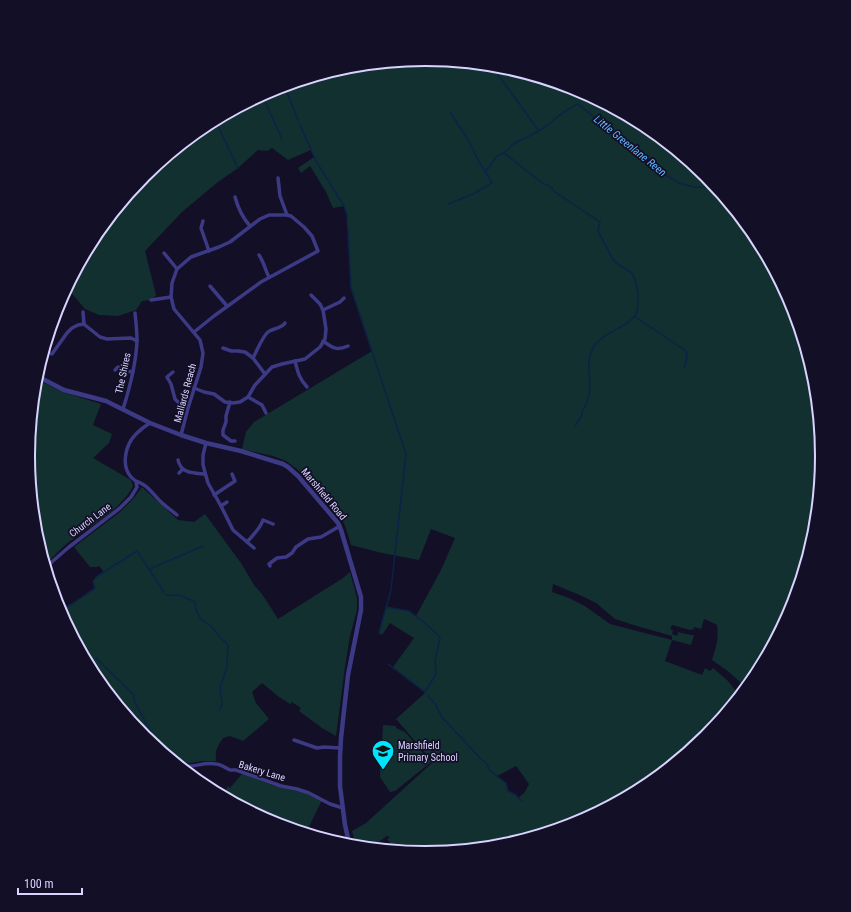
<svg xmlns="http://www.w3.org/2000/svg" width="851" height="912" viewBox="0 0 851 912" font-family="'Roboto Condensed',sans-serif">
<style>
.green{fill:#12302f;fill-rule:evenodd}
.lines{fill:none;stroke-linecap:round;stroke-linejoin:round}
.stream{stroke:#0c2248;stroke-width:1.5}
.minor{stroke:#3d3a85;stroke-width:3.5}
.tertiary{stroke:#3d3a85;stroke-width:4.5}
.labels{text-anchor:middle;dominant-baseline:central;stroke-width:3.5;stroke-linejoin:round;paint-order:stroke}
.street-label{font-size:10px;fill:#d9d4ff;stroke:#130f26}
.poi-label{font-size:10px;fill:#d9d4ff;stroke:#130f26;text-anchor:start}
.water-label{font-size:11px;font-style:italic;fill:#62b6ff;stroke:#130f26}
.rim{fill:none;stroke:#d9d4ff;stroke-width:2}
</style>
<rect width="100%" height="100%" fill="#130f26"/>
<g class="green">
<path d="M 426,59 L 503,66 L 578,89 L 647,126 L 707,175 L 756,235 L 793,304 L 815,379 L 823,456 L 815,534 L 793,608 L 756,677 L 748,686 L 742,684 L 729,672 L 712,660 C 716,647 719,640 717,625 L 709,621 L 704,619 L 701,629 L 694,627 L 693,630 L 690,629 L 690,630 L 672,625 L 670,629 L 673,630 L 672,634 L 677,636 L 678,632 L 691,635 L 694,635 L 691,645 L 672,640 L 665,661 L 702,675 L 705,668 L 710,671 L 713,668 L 727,680 L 736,691 L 742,694 L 706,737 L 646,787 L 577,823 L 552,831 L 545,827 L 539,835 L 503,846 L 425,853 L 398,851 L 387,839 L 390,837 L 387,836 L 370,848 L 359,847 L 354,838 L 352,831 L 366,823 L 433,762 L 396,719 L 425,693 L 393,667 L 414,638 L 390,623 L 382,635 L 379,633 L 386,607 L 409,611 L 416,616 L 441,570 L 455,538 L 431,529 L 419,560 L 382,553 L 351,545 L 346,528 L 342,519 L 325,496 L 315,489 L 297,469 L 286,461 L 273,456 L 242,449 L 246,432 L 254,422 L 372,351 L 351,288 L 347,216 L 344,206 L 333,208 L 326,192 L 310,166 L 301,173 L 298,168 L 314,157 L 311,150 L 288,160 L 272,148 L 267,151 L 258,150 L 238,168 L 218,182 L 182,212 L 145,251 L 156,295 L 151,300 L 142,301 L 136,310 L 118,316 L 99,315 L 85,309 L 67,288 L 95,235 L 145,175 L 205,125 L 274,89 L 348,66 ZM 553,584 L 582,596 L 596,603 L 615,619 L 637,626 L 672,636 L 672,640 L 610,624 L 585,606 L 569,598 L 552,592 ZM 516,766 L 529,784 L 525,792 L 518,798 L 516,795 L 508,791 L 506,783 L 497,776 Z"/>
<path d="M 36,379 L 63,392 L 101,404 L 93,425 L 112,434 L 109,443 L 93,458 L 131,480 L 133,486 C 122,509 90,526 70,541 C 61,548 53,557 45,565 L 36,533 L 28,456 Z"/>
<path d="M 142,487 L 178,520 L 194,522 L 205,514 L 241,563 L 254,585 L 262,594 L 278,619 L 343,578 L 350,572 L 357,598 L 357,610 L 350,636 L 345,667 L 336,736 L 322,728 L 299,711 L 301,708 L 292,702 L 290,704 L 279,697 L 262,683 L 252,692 L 256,703 L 269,719 L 243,741 L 230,736 L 223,738 C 217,747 215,750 216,761 L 202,761 L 185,764 L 178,762 L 172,756 L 169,756 L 164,752 L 159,749 L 144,737 L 95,677 L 59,610 L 72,604 L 95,589 L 93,581 L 96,577 L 104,572 L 99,566 L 96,567 L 90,567 L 74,547 L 120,512 L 133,499 Z"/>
<polygon points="383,725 396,726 396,728 405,732 431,762 395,791 390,792 380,777"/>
<polygon points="242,774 275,786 300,791 322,800 306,833 273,823 222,796 228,786 230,788"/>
</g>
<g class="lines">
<g class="stream">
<path d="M 491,65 L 539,131 C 552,123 563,110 578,104 L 613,133 L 638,152 L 664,174 L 679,183 L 694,187 L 717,188"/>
<polyline points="284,85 298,120"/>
<polyline points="262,95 282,139"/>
<polyline points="215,120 238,168"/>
<polyline points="300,125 316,161 344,206 347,215 351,288 406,454 391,590 379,633"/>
<path d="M 504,153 L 542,183 L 551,187 L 555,192 L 600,222 L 598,229 L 599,233 L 612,258 C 617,267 629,268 633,275 C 637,283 638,290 638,299 C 638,304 638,309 636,314 C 629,327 603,332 595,345 C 585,361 590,370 590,386 C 590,396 586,404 582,412 L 582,415 L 575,426"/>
<polyline points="486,171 497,156 504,153 513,144 539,131"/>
<polyline points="448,204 473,194 492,183 477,158 469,141 450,112"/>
<polyline points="634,316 686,351 687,357 684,368"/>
<polyline points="150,569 203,546"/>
<polyline points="96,577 137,551 164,592"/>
<path d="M 166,595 C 170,596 172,595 176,595 C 182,595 189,599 195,602 L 196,610 L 201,619 L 211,626 L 219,636 L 228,645 L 227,667 L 220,687 L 222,704 L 220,710"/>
<polyline points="386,607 409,611 425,623 440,637 435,661 436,674 425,692 388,664"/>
<polyline points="59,610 72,604 95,588 93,581"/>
<polyline points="66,623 90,656"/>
<polyline points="96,658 134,695 134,701 155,739 154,742"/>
<polyline points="428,696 435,704 442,717 480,758 487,764 489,770 506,783 508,791 516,795 518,798 522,801"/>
</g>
<g class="minor">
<polyline points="278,178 280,196 287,215"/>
<path d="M 235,197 C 238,208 242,217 250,226"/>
<polyline points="203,221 201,228 209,251"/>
<polyline points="164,253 177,269"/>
<path d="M 259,255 C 264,262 265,270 269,277"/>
<polyline points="210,286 227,306"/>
<polyline points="311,295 320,304 323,310"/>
<polyline points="151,300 171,297"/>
<polyline points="83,312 84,324 85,325 100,337 107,339 131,338 137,341"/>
<path d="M 323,341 C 333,348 336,351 348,346"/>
<polyline points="223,348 231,351 238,351 245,352 253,358 265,374"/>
<polyline points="44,350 52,354 67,333 72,328 78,325 84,324"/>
<path d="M 253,358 C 257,351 262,337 268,332 C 273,328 281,329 285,323"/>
<path d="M 295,361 C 298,373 299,378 307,387"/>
<polyline points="115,370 118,367 121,367 126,371 133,372"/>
<polyline points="173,372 167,377 171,384 175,399 178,402 188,406"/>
<polyline points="194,388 204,392 214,394 225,402 233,403 240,402 248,397 255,385 272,367 282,364 305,359 320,347 325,339 326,329 323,310 340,302 344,298"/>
<polyline points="248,397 262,405 266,413"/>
<polyline points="230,402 226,416 226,422 223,430 223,435 231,441 235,441"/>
<path d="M 123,409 C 130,387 136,364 137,341 C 137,332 136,322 135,313"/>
<path d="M 150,423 C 145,426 140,430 136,434 C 125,445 121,466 131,477 C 135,482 140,482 144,485 C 150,489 155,496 160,501 C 165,506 171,510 177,515"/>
<polyline points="181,435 188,408 201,367 203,353 200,340 174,309 171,297 172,283 177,269 191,257 219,247 230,242 260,219 269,215 287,215 291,216 304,227 312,236 318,251 261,282 214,316 194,332"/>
<polyline points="206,443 203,455 203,465 208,483 221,506 233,530 254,548"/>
<path d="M 178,460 C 181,474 194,473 205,474"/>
<polyline points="179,473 183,469"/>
<polyline points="214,495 235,481 232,474"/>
<polyline points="221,506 227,502"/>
<path d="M 247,542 C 253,535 260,529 263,520 L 273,524"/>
<polyline points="270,566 269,564 277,558 286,557 292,553 296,547 308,539 321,537 340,526"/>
<polyline points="46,567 69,547 120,508 131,497 137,487 136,482"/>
<polyline points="294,740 317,748 324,747 340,748"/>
<path d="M 176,763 C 192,771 200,761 216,764 C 221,764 225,768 230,770 C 232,770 234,770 236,770 L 281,786 L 297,789 L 309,793 L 330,804 L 343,808"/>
</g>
<polyline class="tertiary" points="37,376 64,390 106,401 150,423 181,435 206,443 241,451 283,464 288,467 298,476 338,523 341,530 361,597 361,610 348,675 341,738 340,757 340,786 345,825 349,843 351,846"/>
</g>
<defs>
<g id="school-pin" transform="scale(1.15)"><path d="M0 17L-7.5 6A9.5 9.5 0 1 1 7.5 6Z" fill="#00e5ff" stroke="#130f26"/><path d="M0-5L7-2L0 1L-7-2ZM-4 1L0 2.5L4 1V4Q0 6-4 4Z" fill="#111"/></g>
</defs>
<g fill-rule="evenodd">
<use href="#school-pin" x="383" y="751"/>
</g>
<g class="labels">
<g class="street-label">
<text transform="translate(123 373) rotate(-78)">The Shires</text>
<text transform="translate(185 393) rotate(-75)">Mallards Reach</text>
<text transform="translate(324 494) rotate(50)">Marshfield Road</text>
<text transform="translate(90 520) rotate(-37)">Church Lane</text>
<text transform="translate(262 771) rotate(17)">Bakery Lane</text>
</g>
<g class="poi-label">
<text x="398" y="745">Marshfield<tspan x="398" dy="12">Primary School</tspan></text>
</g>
<g class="water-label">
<text transform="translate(630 146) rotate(39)">Little Greenlane Reen</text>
</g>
</g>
<path d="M0 0H851V912H0ZM35 456a390 390 0 1 1 780 0a390 390 0 1 1-780 0Z" fill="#130f26" fill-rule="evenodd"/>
<path class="rim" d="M35 456a390 390 0 1 1 780 0a390 390 0 1 1-780 0Z"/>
<path d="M18 888v6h64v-6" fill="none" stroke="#d9d4ff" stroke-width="2"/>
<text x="24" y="888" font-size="12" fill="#d9d4ff" stroke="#130f26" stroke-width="3" paint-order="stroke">100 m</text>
</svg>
